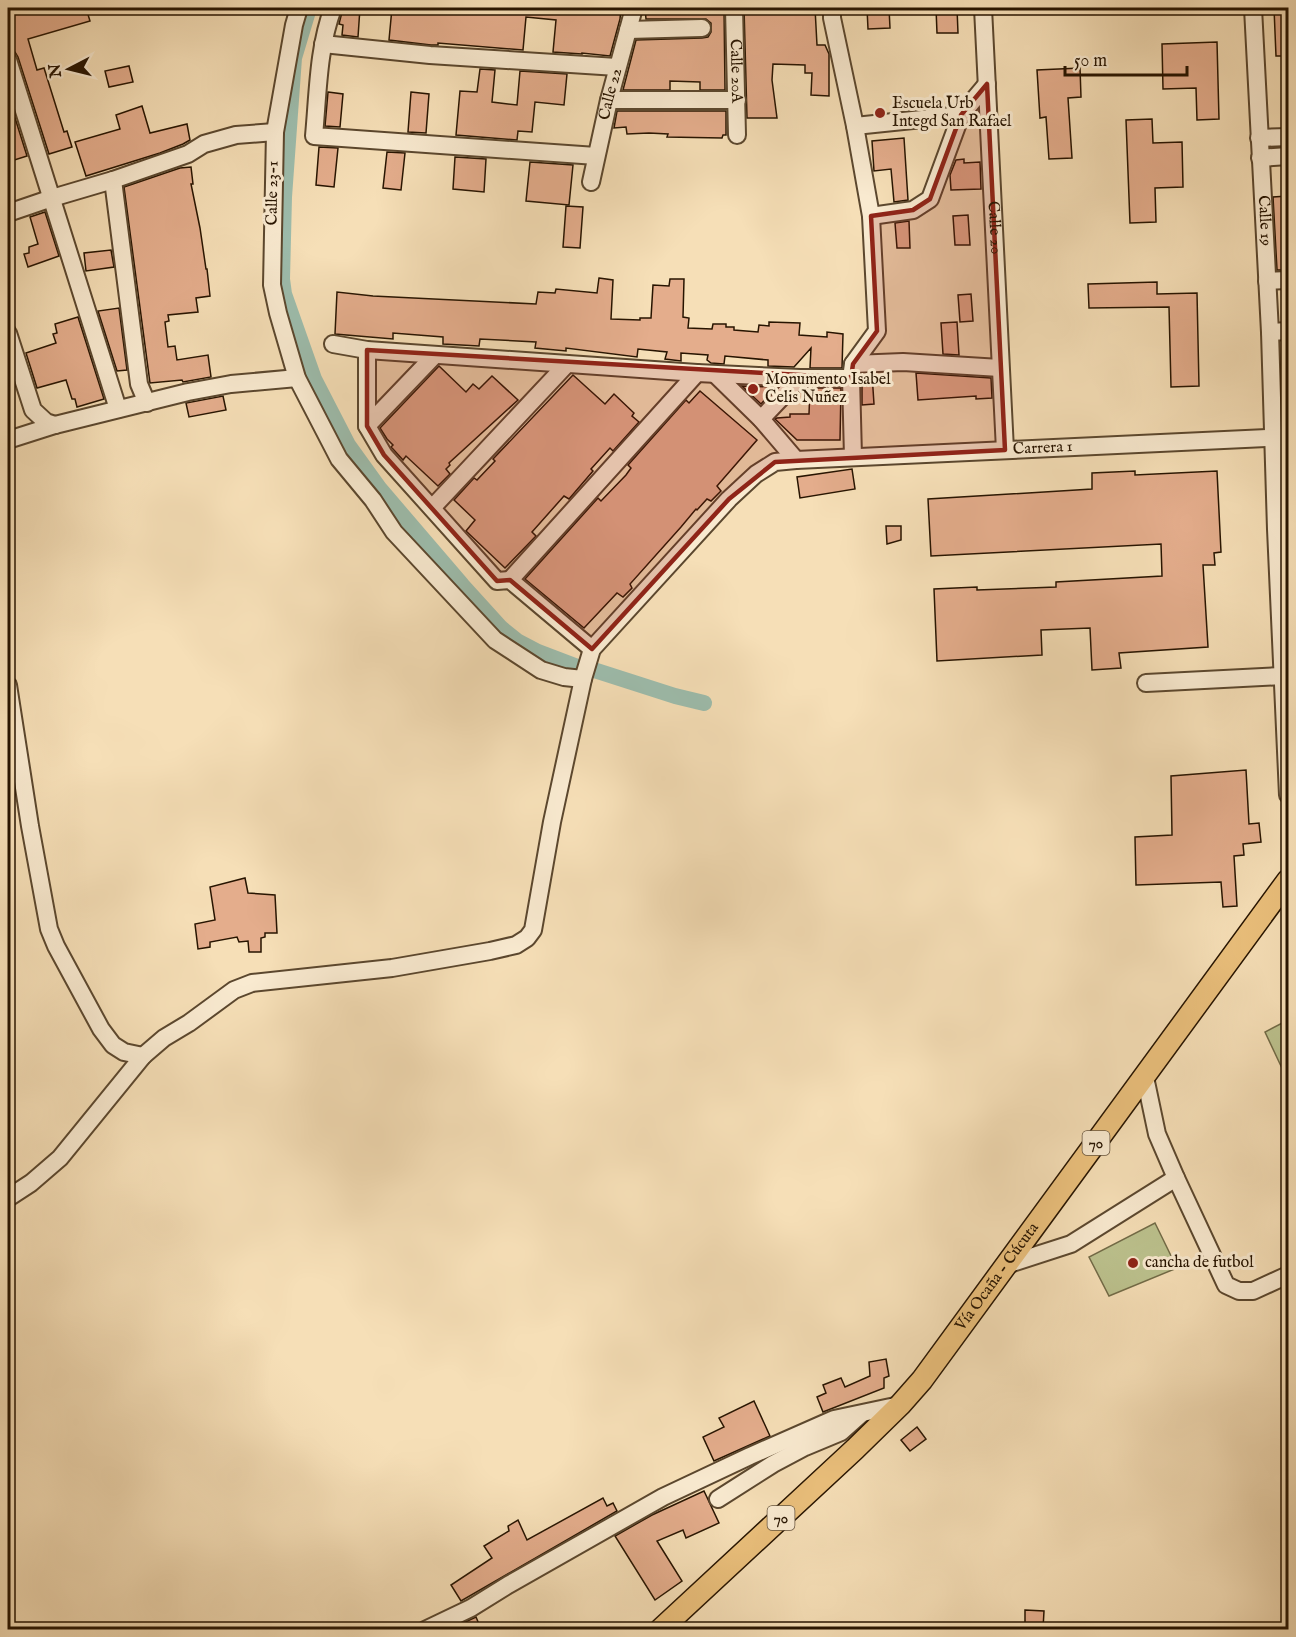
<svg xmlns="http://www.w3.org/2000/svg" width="1296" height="1637" viewBox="0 0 1296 1637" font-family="'IM FELL English',serif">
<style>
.green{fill:#bcc28e;stroke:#726b47;stroke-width:1.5}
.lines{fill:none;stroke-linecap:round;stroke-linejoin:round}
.canal{stroke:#9dbdad;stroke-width:16}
.building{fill:#e4ad8c;stroke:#271400;stroke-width:1.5}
.minor-casing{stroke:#5b472e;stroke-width:20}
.major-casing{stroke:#271400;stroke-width:24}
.minor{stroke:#f9ead0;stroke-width:16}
.major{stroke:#ebc07c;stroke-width:21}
.marked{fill:#8f2418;fill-opacity:0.2;stroke:#8f2418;stroke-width:4.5;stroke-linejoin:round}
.poi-dot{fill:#8f2418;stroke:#f9ead0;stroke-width:2}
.labels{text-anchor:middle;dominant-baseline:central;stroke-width:6;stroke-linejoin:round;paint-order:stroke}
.shield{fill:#f9ead0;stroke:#66543e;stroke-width:1.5}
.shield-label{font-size:15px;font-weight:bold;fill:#271400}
.street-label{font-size:16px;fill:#271400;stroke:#f9ead0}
.poi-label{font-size:16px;fill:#271400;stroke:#f9ead0;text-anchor:start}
</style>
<rect width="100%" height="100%" fill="#f6dfb7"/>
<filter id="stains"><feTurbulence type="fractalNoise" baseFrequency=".00333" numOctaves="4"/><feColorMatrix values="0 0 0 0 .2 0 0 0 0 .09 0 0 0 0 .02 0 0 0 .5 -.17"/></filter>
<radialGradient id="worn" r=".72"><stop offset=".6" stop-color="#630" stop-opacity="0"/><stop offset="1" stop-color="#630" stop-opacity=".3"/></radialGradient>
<g class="green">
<polygon points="1288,1020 1288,1081 1265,1032"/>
<polygon points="1155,1223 1177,1268 1109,1296 1089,1257"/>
</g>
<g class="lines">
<g class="canal">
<polyline points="309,8 294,58 284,197 282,279 284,294 314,379 348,445 379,488 462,585 501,628 517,641 538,652 580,668"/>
<polyline points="594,670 675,696 704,703"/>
</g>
</g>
<g class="building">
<polygon points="8,8 50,8 51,11 64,8 86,8 90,21 28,39 37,70 44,68 64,132 67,131 72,147 49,154 18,57 15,52 10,50 8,41"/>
<polygon points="343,8 360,8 358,37 342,35 343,25 339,24"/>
<polygon points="392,8 621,8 620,19 610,56 582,53 582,54 553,52 556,20 526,17 523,50 438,43 438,45 431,45 389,40"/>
<polygon points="645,8 724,8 725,90 700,90 700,82 670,81 670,90 623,90 636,40 702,38 708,37 711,32 711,23 706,19 646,19"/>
<polygon points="744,8 815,8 817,45 825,45 829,54 829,96 811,95 812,73 805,73 805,65 773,64 772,80 777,118 747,118"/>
<polygon points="867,8 889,8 890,28 868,29"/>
<polygon points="936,8 957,8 958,33 937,33"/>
<polygon points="1274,8 1288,8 1288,56 1276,56"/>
<polygon points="1217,42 1219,119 1197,120 1196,88 1163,89 1162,44"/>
<polygon points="129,66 133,82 109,87 105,71"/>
<polygon points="1080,68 1081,97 1068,98 1072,158 1049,159 1046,117 1040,118 1037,70"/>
<polygon points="480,69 495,70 492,102 517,105 520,71 567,74 564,105 535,102 532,132 518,131 517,140 456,135 460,91 477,92"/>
<polygon points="328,92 343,94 340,127 325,126"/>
<polygon points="411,92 429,94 426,133 408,132"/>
<polygon points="8,102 10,102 27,156 8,162"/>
<polygon points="142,106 150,133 187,124 190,140 183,144 160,153 86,176 75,142 120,129 116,115"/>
<polygon points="617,111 726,111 726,135 723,135 722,138 667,137 668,134 649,133 627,134 626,127 614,128"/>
<polygon points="1152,119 1153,143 1182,142 1183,187 1155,188 1156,222 1130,223 1126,120"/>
<polygon points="904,138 908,200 894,202 891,169 874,171 872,141"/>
<polygon points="319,147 338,148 334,187 316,185"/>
<polygon points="387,152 405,153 401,190 383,188"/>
<polygon points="455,157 486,159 484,192 453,189"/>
<polygon points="964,159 964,163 980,162 981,189 951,190 950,175 956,160"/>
<polygon points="530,162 573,165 569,205 526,201"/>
<polygon points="191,167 193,184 191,184 200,228 206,269 207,269 210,296 196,298 198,312 168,315 169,321 165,322 168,347 175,346 177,360 208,355 211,377 183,382 182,380 150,383 124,187 180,168"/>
<polygon points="1288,196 1288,270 1277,270 1273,197"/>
<polygon points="566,206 583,207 580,248 563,247"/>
<polygon points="45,212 59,256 28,267 24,254 29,253 29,247 38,244 30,217"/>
<polygon points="968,215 970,245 955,245 953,216"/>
<polygon points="909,221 910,248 897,248 895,223"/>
<polygon points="111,250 114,267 86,271 84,253"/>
<polygon points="599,278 613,280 611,319 640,320 640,318 651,318 653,285 669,286 670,279 684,279 683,317 689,318 688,328 712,329 713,324 726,324 726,327 734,327 734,330 758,332 759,325 769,326 769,322 800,323 799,335 827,337 827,332 843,334 842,368 810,368 811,348 794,367 768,366 768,360 725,356 724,364 711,363 707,360 708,355 681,353 681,361 665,359 667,352 638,349 637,357 566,348 566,351 535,348 536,342 480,339 479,346 443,344 443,337 393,333 393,339 335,334 337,292 373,296 536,304 538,292 555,293 556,289 597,293"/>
<polygon points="1157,282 1157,294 1197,293 1199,386 1171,387 1169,307 1089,308 1088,284"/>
<polygon points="971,294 973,321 960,322 958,295"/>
<polygon points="119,308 127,370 117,371 98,311"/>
<polygon points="78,317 104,399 77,407 75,399 72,399 66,380 37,388 26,353 56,343 53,334 57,333 55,324"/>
<polygon points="957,322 959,355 943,354 941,323"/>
<polygon points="439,366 466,392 473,384 479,389 492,376 518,400 449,463 450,465 446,469 450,474 438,486 406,456 403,460 393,449 391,447 393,445 387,439 380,428"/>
<polygon points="916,373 991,378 992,398 976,399 976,396 918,400"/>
<polygon points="872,374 874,404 862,405 862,375"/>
<polygon points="573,375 605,404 614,394 634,413 632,416 639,422 613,451 610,448 591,469 593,471 569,499 564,496 532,532 536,536 505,568 466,531 475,520 454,500 474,478 477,480 495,461 493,459"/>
<polygon points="742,386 776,387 761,404"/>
<polygon points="810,388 841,388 840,440 797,440 775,419 777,418 790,417 790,414 809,414"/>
<polygon points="700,391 757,440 717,486 721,491 711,501 707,499 697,510 696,509 681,527 630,584 632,588 623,597 617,593 584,628 525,579 598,498 601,501 626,475 631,468 628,465 686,400 689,403"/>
<polygon points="223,396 226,410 189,417 186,403"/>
<polygon points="852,469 855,489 800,498 797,477"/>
<polygon points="1135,471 1135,475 1217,471 1221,552 1214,553 1215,565 1203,565 1208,647 1119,653 1121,668 1092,670 1090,628 1041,630 1042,655 937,661 934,589 977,587 977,590 1056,587 1056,582 1162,576 1161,544 931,556 928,499 1092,489 1092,473"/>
<polygon points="886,526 901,526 901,540 887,544"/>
<polygon points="1246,770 1249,824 1259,823 1261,842 1243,844 1244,855 1234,856 1237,906 1223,907 1221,882 1136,885 1135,837 1172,835 1171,776"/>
<polygon points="245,878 248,893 275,895 277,933 265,933 265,937 261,938 261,952 249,952 248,941 239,942 237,937 210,942 210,947 198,949 195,924 215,920 210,887"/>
<polygon points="886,1359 889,1376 884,1378 884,1388 823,1412 817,1397 826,1393 823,1385 841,1378 845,1387 870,1376 869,1362"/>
<polygon points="754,1401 770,1436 714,1461 703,1437 724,1427 719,1418"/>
<polygon points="917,1427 926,1439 910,1451 901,1440"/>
<polygon points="704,1491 719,1523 686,1538 683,1530 657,1541 682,1581 655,1600 615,1536 652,1515"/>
<polygon points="603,1498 607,1506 613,1503 617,1511 461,1601 451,1585 492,1558 484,1546 509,1531 508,1526 518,1520 527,1540"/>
<polygon points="1025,1610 1044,1611 1043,1629 1025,1629"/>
<polygon points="476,1617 481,1629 450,1629"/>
</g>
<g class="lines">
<g class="minor-casing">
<g id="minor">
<polyline points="299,8 294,25 275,132 272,285 278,313 297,378 339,459 373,500 394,532 495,640 541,670 564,677 583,679"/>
<path d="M 333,8 C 318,48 318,93 314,136 L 596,156"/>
<path id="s1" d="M 734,8 L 737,135"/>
<polyline points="832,8 832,18 855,126 871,216 877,331 853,364 851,378 853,457"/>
<path id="s2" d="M 983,8 L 1005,450"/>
<path id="s3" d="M 1253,8 L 1270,332 L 1276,529 L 1288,795"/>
<polyline points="628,30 702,28"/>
<polyline points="323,44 430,55 617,67"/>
<polyline points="8,60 118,409"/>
<polyline points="609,100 737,100"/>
<polyline points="855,126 961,115 987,84"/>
<polyline points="1259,138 1288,137"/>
<polyline points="1260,158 1288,156"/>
<polyline points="113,180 139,384 147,403"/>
<path id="s4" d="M 591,182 L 609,100 L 634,8"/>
<polyline points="8,213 52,198 113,180 188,154 204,144 236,135 275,132"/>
<polyline points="871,216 913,210 930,199 961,115"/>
<polyline points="1267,281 1288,280"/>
<polyline points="1270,332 1288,331"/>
<polyline points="8,333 33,410 46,422 55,425"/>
<polyline points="333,344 367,350 697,373 800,378 851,378"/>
<polyline points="367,350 367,426 384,455 497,581 510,580 592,649"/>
<polyline points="853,364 903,362 1000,368"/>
<polyline points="715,374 761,419 796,460"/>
<polyline points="761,419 800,378"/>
<polyline points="367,426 435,355"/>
<polyline points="8,440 55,425 188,392 231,384 297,378"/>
<polyline points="432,508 567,364"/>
<polyline points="510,580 697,373"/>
<polyline points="1146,683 1282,676"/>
<polyline points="8,685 30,826 49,929 56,946 101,1029 113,1045 124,1052 143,1056"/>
<polyline points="1145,1077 1157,1134 1176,1178 1226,1285 1239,1291 1253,1291 1288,1275"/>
<path id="s5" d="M 8,1198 L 31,1183 L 60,1158 L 143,1056 L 164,1038 L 189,1023 L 234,990 L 252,983 L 392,968 L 490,951 L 516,945 L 527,938 L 533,930 L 552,822 L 583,679 L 592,649 L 729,499 L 756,474 L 775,462 L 796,460 L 1288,437"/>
<polyline points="1006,1265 1071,1244 1176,1178"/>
<polyline points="718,1499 773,1464 805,1447 841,1432 860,1415"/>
<polyline points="425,1630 471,1608 508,1585 663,1497 750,1456 834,1419 900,1405"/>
</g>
</g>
<g class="major-casing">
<g id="major">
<path id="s6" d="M 660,1630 L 855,1449 L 900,1405 L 922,1380 L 1288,880"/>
</g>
</g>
<use href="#minor" class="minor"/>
<use href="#major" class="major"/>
</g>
<path class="marked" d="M 987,84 L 1005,450 L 775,462 L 729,499 L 592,649 L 510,580 L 497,581 L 384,455 L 367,426 L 367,350 L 851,378 L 853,364 L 877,331 L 871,216 L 913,210 L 930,199 L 961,115 Z"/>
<g class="poi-dot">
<circle cx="880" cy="113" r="6"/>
<circle cx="753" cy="389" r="6"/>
<circle cx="1133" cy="1263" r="6"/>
</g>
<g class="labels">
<g class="shield">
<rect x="1082.5" y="1131" width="27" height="24" rx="4.5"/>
<rect x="767.5" y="1506" width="27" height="24" rx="4.5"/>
</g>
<g class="shield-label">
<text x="1096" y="1143">70</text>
<text x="781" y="1518">70</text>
</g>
<g class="street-label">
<text stroke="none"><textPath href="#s1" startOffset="63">Calle 20A</textPath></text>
<text stroke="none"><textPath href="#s4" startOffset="90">Calle 22</textPath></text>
<text transform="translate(273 193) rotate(-89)">Calle 23-1</text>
<text stroke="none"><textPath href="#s3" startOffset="213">Calle 19</textPath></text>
<text stroke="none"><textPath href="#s2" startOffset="220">Calle 20</textPath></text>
<text stroke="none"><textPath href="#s5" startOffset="1437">Carrera 1</textPath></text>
<text stroke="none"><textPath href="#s6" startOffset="490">Vía Ocaña - Cúcuta</textPath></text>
</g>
<g class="poi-label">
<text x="892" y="104">Escuela Urb<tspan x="892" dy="18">Integd San Rafael</tspan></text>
<text x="765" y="380">Monumento Isabel<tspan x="765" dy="18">Celis Nuñez</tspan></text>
<text x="1145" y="1263">cancha de futbol</text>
</g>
</g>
<rect width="1296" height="1637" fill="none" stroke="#f6dfb7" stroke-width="30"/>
<rect x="9" y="9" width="1278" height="1619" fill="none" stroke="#271400" stroke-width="3"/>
<rect x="15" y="15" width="1266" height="1607" fill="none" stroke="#271400" stroke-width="1.5"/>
<g transform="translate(69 69) rotate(263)" stroke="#f9ead0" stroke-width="4.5" paint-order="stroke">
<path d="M0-4.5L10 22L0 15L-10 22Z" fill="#271400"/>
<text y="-9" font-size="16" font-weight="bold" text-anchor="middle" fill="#271400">N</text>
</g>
<path d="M1065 66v9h122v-9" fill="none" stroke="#271400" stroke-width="3"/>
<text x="1074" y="66" font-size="18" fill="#271400" stroke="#f9ead0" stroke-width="4.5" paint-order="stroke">50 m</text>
<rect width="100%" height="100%" filter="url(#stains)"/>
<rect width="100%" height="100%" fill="url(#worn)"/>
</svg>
